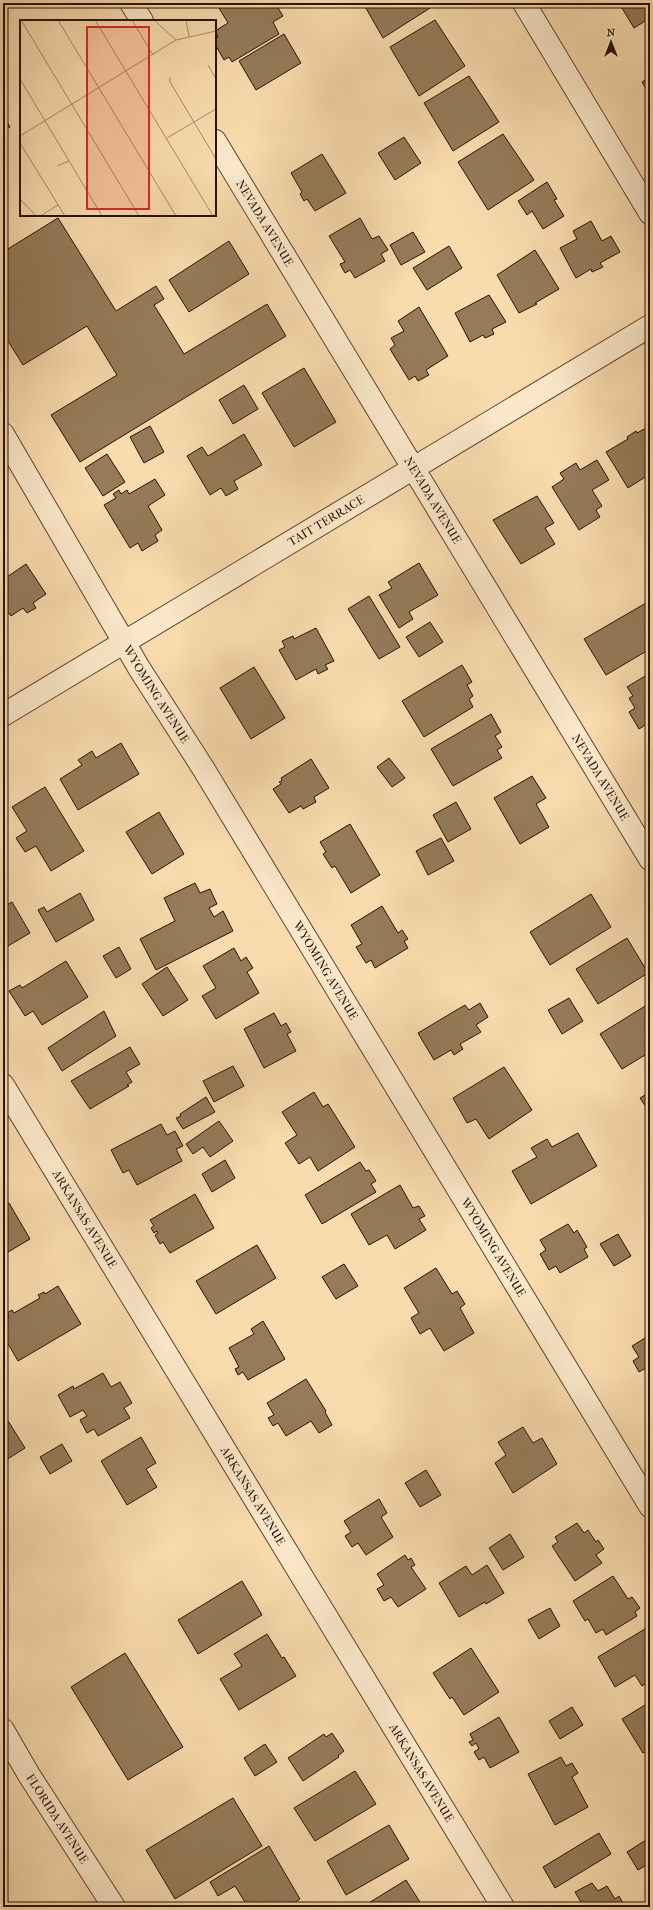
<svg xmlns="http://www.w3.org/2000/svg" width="653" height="1910" viewBox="0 0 653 1910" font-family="'IM FELL French Canon',serif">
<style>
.building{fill:#957b5a;stroke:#291200}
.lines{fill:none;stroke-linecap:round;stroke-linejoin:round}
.street-casing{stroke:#5d442c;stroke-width:24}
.street{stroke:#fbe8ca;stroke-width:22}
.labels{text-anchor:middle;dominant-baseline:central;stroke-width:3.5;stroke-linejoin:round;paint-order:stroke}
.street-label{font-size:12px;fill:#291200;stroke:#fbe8ca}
.inset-road{fill:none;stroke:#a68b68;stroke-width:1}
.view{fill:#d62828;fill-opacity:0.15;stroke:#d62828;stroke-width:2}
.inset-edge{fill:none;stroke:#291200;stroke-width:2}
</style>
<rect width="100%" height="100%" fill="#f9dbae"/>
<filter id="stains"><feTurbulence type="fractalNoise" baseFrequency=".005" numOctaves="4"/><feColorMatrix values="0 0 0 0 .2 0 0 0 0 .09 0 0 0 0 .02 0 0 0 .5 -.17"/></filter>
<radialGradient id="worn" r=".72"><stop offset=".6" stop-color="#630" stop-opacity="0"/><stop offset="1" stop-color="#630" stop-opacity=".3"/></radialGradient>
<g class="building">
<polygon points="216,3 275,3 283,16 273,22 279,34 232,62 229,57 224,60 215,44 215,39 218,37 215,31 228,23"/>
<polygon points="363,3 426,3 430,8 383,38"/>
<polygon points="619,3 650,3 650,18 634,28"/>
<polygon points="435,20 465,66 419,96 390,47"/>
<polygon points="284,34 301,63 256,90 239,61"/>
<polygon points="469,76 499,122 453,151 424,103"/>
<polygon points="650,77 650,96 642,82"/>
<polygon points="3,116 10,127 3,131"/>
<polygon points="503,134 534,180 488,210 458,162"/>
<polygon points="404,137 421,163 395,180 378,153"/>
<polygon points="322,154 346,193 315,211 307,199 304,201 300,194 302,192 291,173"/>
<polygon points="547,182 557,199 554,200 564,216 543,229 532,211 527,215 518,201"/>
<polygon points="58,218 116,311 156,286 164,299 154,305 184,354 267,304 286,336 80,462 51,415 117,375 87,326 23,365 3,333 3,252"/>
<polygon points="360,218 372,239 379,236 388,250 381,254 385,261 355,278 350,270 345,273 340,264 345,262 329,236"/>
<polygon points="591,221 602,241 611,236 620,252 600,263 603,267 592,272 591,269 576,278 560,248 577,239 573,231"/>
<polygon points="413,232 425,252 401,265 390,245"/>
<polygon points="229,241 249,274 189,312 169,280"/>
<polygon points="449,246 462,268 427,290 413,268"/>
<polygon points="535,250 559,289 535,303 537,304 519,313 497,275"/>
<polygon points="489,295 506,322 492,329 494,334 485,338 483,335 470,342 455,313"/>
<polygon points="419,307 448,356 426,370 429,375 418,381 415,376 409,380 390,349 395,345 391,338 404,331 398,321"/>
<polygon points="304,368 336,422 294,447 262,393"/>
<polygon points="244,385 258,409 233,424 219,400"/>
<polygon points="150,426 164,452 144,463 130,437"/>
<polygon points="650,426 650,470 648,471 650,474 628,488 606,452 628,439 627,437 636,431 637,433"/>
<polygon points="244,434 262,465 234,481 238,489 226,496 221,488 210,495 187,456 202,447 208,456"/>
<polygon points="107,454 125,482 103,496 85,468"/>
<polygon points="597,460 609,480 592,490 602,506 596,510 600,517 579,530 552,487 564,479 560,473 576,463 580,470"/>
<polygon points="155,479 165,495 148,506 162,530 155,535 158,541 142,551 138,543 130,548 104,505 116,498 113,494 119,490 121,494 127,490 129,494"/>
<polygon points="537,496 554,523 545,528 555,544 521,564 493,520"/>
<polygon points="419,563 438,595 409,612 413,619 399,628 379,595 392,588 388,582"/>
<polygon points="26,564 46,594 33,603 36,608 27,613 23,608 11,616 9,613 3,617 3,578 4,579"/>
<polygon points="369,596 400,647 379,659 348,609"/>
<polygon points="646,603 650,610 650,649 606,675 584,639"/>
<polygon points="430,622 443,642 419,657 406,637"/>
<polygon points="316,628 334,661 325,665 328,669 318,674 316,669 296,680 279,650 285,647 282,641 293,636 294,639"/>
<polygon points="462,665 472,682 467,685 473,696 469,699 473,707 424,737 402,701"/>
<polygon points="254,667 285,718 251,739 220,688"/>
<polygon points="650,673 650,722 639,729 629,712 635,708 629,698 633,696 627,687"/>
<polygon points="491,714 501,732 495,736 502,747 497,750 502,758 453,786 431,749"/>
<polygon points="121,743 139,774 78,810 60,779 82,765 78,760 92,751 96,758"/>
<polygon points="389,758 405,778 392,787 377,767"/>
<polygon points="311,759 329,788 314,797 316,802 303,809 301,806 289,813 273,789 281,784 279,782 282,781 281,778"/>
<polygon points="532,776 546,798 536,804 549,827 520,844 494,798"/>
<polygon points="45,787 84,851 51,871 36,846 25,852 16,838 27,831 12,807"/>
<polygon points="456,802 471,829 448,842 433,815"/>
<polygon points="159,812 184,854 152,874 126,832"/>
<polygon points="350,824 380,875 351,893 335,866 332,868 323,854 326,852 320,842"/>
<polygon points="441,838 454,861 428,875 416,851"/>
<polygon points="195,883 200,893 210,889 217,904 209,908 214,917 223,911 233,931 156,970 140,939 175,921 164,898"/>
<polygon points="80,893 94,920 56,942 38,910 44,907 47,912"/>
<polygon points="591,894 611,927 550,965 530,932"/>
<polygon points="12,902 30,933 3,949 3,907"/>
<polygon points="382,906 398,933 402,930 408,939 404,941 408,948 375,968 371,960 366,963 356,947 362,944 351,925"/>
<polygon points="627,938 648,973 598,1004 576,969"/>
<polygon points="119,947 131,969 116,978 103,956"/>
<polygon points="234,948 241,961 246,957 253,968 247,972 259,993 216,1019 202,996 216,988 203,966"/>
<polygon points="66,961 88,997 42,1025 33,1011 25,1016 9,991 20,985 22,988"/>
<polygon points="167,967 188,1000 163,1016 142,984"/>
<polygon points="569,998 583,1021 562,1034 548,1010"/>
<polygon points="480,1003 488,1017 476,1025 481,1032 460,1044 463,1049 454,1055 451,1050 434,1060 418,1033 465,1005 469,1010"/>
<polygon points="650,1003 650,1052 622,1069 600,1034"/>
<polygon points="104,1011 116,1036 62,1071 48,1048"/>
<polygon points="274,1013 281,1026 286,1023 291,1032 287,1034 296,1051 264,1068 244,1029"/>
<polygon points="130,1047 140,1064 126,1072 132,1082 127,1085 129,1086 90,1109 71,1081"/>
<polygon points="233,1066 244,1086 214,1102 203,1081"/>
<polygon points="504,1067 532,1110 489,1139 476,1119 467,1123 453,1098"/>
<polygon points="314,1092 323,1107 328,1104 355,1147 318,1171 310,1157 299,1164 285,1143 297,1135 282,1112"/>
<polygon points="650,1092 650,1113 640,1098"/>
<polygon points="206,1097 215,1112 183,1129 176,1118 181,1116 180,1114"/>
<polygon points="219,1121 233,1141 210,1157 203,1147 193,1154 186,1144"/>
<polygon points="161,1124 167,1135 175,1131 183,1146 176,1149 182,1161 137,1185 129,1170 123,1173 111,1150"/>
<polygon points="578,1133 597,1166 531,1204 512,1171 537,1157 531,1148 547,1139 552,1147"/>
<polygon points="225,1160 235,1178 212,1192 202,1174"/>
<polygon points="360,1162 366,1171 369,1170 376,1181 371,1184 376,1192 322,1224 305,1195"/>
<polygon points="400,1185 413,1208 419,1206 425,1216 419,1219 426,1230 395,1249 387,1235 369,1245 351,1214"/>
<polygon points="195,1194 214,1228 170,1253 163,1242 160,1244 155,1235 158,1233 157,1231 154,1233 151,1228 154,1226 150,1220"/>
<polygon points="9,1203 30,1239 3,1255 3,1207"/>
<polygon points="568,1224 574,1233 577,1230 587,1247 584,1249 588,1257 560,1273 556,1266 549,1270 540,1254 546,1250 540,1240"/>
<polygon points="618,1234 631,1256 614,1266 600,1244"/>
<polygon points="257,1245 276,1278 216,1314 196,1281"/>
<polygon points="344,1264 358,1286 336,1299 322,1277"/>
<polygon points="436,1268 452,1294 457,1291 465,1304 460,1308 474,1333 444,1351 430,1328 420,1334 411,1318 419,1313 404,1288"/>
<polygon points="58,1286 81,1324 18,1361 3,1335 3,1321 9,1317 7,1313 12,1310 14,1313 40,1298 38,1295 44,1292 45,1294"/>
<polygon points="263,1321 285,1359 248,1380 243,1372 238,1375 235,1369 239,1367 229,1348 254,1334 251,1329"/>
<polygon points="650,1335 650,1375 646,1368 639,1372 633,1361 639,1357 632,1346"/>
<polygon points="103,1373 111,1387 120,1382 132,1403 124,1408 130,1418 98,1436 94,1429 87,1433 80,1420 87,1416 83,1410 70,1417 58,1395 73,1386 74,1389"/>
<polygon points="306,1379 326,1411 325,1412 332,1425 319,1433 311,1421 286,1436 278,1423 273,1426 268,1418 274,1415 267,1403"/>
<polygon points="3,1413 25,1448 3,1462"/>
<polygon points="523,1427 533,1443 542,1438 557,1464 513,1493 495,1463 506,1455 498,1442"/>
<polygon points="141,1437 156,1463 146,1469 157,1487 127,1505 101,1461"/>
<polygon points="62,1444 72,1461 50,1474 40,1457"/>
<polygon points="426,1470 441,1495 420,1507 405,1483"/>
<polygon points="379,1499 387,1513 381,1517 393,1537 366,1555 358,1543 352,1547 345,1536 351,1532 344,1521"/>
<polygon points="577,1523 584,1533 588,1530 596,1542 598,1540 604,1549 596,1555 602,1563 575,1581 552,1546 558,1542 555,1537"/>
<polygon points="510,1534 524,1557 503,1570 489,1548"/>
<polygon points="405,1555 408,1560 411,1558 415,1565 411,1567 426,1589 398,1607 391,1597 384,1601 377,1589 384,1585 377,1574"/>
<polygon points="487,1565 504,1593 486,1604 485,1602 459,1617 439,1583 466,1566 472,1575"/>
<polygon points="613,1576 628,1599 632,1597 640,1608 635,1612 637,1616 606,1635 603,1629 596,1633 588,1619 585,1621 573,1601"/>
<polygon points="242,1581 262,1615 198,1654 178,1620"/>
<polygon points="550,1608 560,1626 539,1639 528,1620"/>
<polygon points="650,1626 650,1681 642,1686 635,1675 615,1687 598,1657"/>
<polygon points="267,1634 282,1658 284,1657 296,1676 239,1710 220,1679 242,1666 234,1654"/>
<polygon points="471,1648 499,1692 464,1715 452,1697 450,1699 433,1673"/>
<polygon points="125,1653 183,1747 128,1780 71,1687"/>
<polygon points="650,1702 650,1749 643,1753 622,1719"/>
<polygon points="572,1707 583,1725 560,1739 549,1721"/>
<polygon points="499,1717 519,1752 490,1768 484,1757 479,1760 474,1752 479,1749 476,1743 472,1746 469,1742 473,1740 470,1734"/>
<polygon points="332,1733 344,1751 338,1756 339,1757 303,1781 288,1758 324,1734 326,1737"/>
<polygon points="265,1744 277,1762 255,1776 244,1758"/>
<polygon points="561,1757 566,1766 572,1763 578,1773 572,1777 588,1807 555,1825 528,1774"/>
<polygon points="355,1771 376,1804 315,1841 294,1808"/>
<polygon points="233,1798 262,1846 175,1899 146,1850"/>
<polygon points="389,1825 409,1859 346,1895 327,1861"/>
<polygon points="599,1833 611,1854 555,1888 543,1867"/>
<polygon points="649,1838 650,1863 638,1870 627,1852"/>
<polygon points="269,1846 300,1899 287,1907 248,1907 235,1886 218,1896 210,1882"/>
<polygon points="406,1880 423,1907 362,1907"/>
<polygon points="592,1883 598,1891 607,1886 615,1899 619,1896 624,1905 621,1907 584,1907 575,1892"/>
</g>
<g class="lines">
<g class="street-casing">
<g id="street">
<polyline points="131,3 142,21"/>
<polyline points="524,3 650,213"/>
<path id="s1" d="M 215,141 L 650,859"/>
<path id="s2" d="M 3,434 L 139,668 L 203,768 L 650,1506"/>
<path id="s3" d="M 3,715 L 650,326"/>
<path id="s4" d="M 3,1085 L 503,1907"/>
<path id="s5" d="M 3,1730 L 29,1775 L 114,1907"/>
</g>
</g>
<use href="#street" class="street"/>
</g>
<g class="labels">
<g class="street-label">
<text stroke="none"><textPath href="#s1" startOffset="96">NEVADA AVENUE</textPath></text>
<text stroke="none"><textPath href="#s1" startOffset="420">NEVADA AVENUE</textPath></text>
<text stroke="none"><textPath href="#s3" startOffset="377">TAIT TERRACE</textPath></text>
<text stroke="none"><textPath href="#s2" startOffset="302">WYOMING AVENUE</textPath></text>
<text stroke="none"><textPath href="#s1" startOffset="744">NEVADA AVENUE</textPath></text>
<text stroke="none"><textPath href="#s2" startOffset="626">WYOMING AVENUE</textPath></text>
<text stroke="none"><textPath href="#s4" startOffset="157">ARKANSAS AVENUE</textPath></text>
<text stroke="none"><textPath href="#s2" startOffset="950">WYOMING AVENUE</textPath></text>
<text stroke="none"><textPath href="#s4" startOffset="481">ARKANSAS AVENUE</textPath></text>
<text stroke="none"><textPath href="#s4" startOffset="805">ARKANSAS AVENUE</textPath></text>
<text stroke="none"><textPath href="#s5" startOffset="104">FLORIDA AVENUE</textPath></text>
</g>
</g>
<g transform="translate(20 20)">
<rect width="196" height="196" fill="#f9dbae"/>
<path class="inset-road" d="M 1,0 L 119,196M 38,0 L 156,196M 75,0 L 193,196M 112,0 L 133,35M 134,0 L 156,20M 166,0 L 169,16M 188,45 L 196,59M 150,57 L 150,62 L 196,139M 0,59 L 82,196M 0,116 L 156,20 L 196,11M 147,118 L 196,89M 0,123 L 45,196M 37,146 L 49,141M 0,179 L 16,196M 20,196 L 38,185"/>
<path class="view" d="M 67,7 L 129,7 L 129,189 L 67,189 Z"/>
<rect width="196" height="196" class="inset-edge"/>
</g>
<rect width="653" height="1910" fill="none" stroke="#f9dbae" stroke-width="16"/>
<rect x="4" y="4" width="645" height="1902" fill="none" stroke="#291200" stroke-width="2"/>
<rect x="8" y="8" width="637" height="1894" fill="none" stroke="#291200"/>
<g transform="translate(611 42)" stroke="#fbe8ca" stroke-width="3" paint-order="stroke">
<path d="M0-3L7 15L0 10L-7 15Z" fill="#291200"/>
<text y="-6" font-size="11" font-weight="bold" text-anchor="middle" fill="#291200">N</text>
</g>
<rect width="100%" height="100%" filter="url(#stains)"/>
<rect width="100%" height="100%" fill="url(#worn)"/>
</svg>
